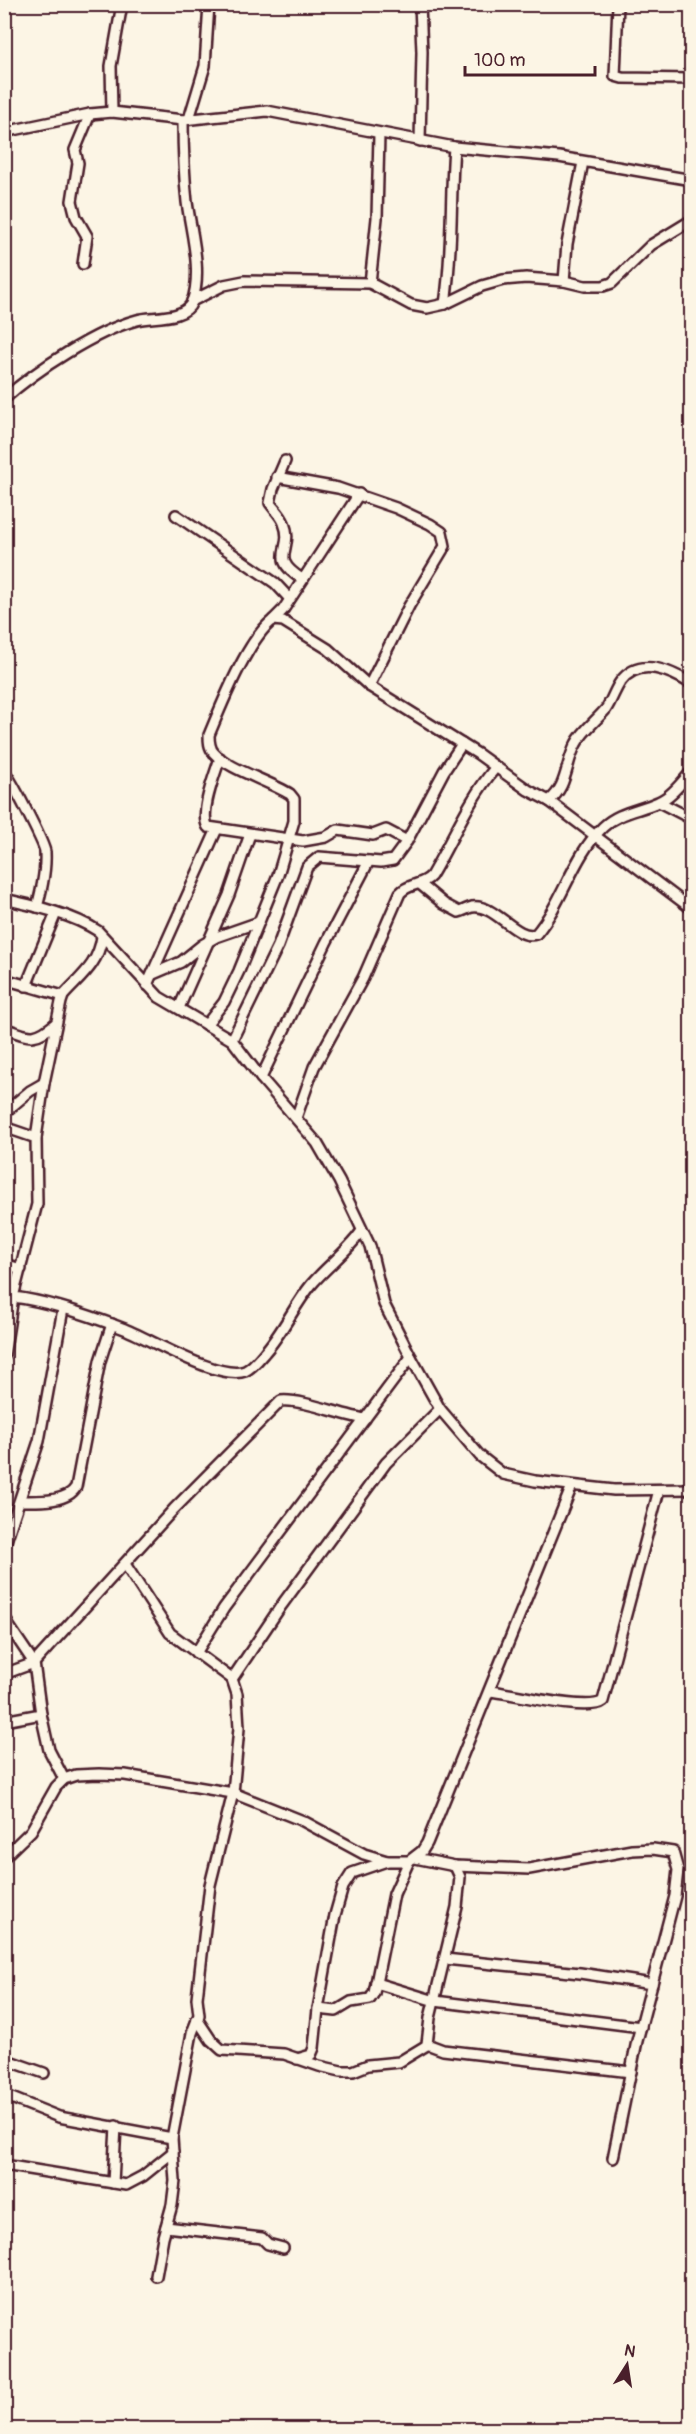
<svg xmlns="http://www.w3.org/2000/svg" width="696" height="2434" viewBox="0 0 696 2434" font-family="Pangolin,sans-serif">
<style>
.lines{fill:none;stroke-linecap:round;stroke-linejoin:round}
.street-casing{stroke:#4a1f2b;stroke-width:14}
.street{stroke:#fcf5e5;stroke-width:9}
</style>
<rect width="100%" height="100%" fill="#fcf5e5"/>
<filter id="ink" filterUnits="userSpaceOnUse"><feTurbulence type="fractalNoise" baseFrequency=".0167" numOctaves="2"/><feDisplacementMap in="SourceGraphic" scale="12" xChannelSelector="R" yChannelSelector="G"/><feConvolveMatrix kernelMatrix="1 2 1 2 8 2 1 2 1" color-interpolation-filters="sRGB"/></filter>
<g filter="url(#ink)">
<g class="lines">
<g class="street-casing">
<g id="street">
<polyline points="618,4 615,76 622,78 692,79"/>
<polyline points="112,112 111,66 122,4"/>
<polyline points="189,119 205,66 209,4"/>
<polyline points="4,132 90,114 112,112 183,120 267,111 454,147 559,157 692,180"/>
<polyline points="420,141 422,52 420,4"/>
<polyline points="83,264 87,236 76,217 72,201 78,163 75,150 90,114"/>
<polyline points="564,281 567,244 583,162"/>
<polyline points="370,283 377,218 379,134"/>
<polyline points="192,301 224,285 244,281 370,283 411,305 427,308 445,304 482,286 503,280 526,278 564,281 585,286 603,286 612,283 651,245 692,220"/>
<path d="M 445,304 C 453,252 450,199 454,147"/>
<path d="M 4,399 C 36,370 96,331 137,320 C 152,316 185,320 192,302 C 203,271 191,233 187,202 C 184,175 183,148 183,120"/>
<path d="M 285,461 L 273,489 L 270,503 C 275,510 281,515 284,523 C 295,550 267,557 302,579"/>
<polyline points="277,477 338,488 396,508 430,524 442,532 445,546 409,606 369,686"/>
<polyline points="176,515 275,583 289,598"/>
<polyline points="273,620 283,610 359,494"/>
<path d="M 220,758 C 215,774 199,813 208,827 L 303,841 L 326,837 L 338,830 L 373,835 L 386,830 L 407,841"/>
<path d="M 4,771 C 8,773 45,845 45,852 C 46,870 42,889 37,907"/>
<polyline points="549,801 692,909"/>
<polyline points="659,802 692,819"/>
<path d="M 420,884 L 444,904 L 459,912 C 463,911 468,908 472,907 C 495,903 516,941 536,934 C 563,902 573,856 603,827 C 619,812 638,811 658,802 C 671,797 682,782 692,771"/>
<path d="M 4,899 C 35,906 72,914 98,931 L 159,997 L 232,1040 L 261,1078 L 317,1143 L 339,1181 L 370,1246 L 384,1304 L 411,1357 L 440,1409 L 480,1456 L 503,1474 L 535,1481 L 614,1490 L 692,1489"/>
<polyline points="153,974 181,962 202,945 216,937 259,922"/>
<polyline points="4,979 63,996"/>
<polyline points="147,985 217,829"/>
<polyline points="26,986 56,913"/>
<polyline points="179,1008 229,895 250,834"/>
<path d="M 206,1025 L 224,1002 L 239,971 L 278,875 L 294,821 L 294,799 L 290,794 C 269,781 228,769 214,753 C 209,748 209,741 209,735 C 222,704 247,640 273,620 L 283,621 L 328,649 L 369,686 L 478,754 L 528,790 L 549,801 C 568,786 565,764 576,744 C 583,730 596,721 606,709 C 612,700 615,689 621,681 C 640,656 671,671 692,684"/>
<path d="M 4,1028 C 29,1037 34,1042 56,1023"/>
<polyline points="232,1040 278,946 307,867 319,857 381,862 393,860 407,841 444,771 462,744"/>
<polyline points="261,1078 326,943 369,861"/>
<polyline points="4,1113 30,1091 44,1083"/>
<path d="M 296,1118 L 314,1067 L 363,978 L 400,893 C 409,883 422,886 431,876 C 453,839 468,800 496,767"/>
<polyline points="4,1127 36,1138"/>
<polyline points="4,1264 21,1269"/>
<path d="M 13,1297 C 46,1301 91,1316 122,1328 C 149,1338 219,1381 245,1371 C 253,1367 259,1359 265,1352 C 283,1332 294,1306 311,1285 C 327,1266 347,1252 361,1232"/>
<path d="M 4,1356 L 13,1297 L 37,1204 L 36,1138 L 44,1083 L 61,1002 L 63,996 C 81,976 98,965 102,937"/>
<path d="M 20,1501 C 36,1501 67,1503 76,1487 L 100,1361 L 112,1324"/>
<polyline points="4,1547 39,1441 63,1309"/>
<polyline points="125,1564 170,1633 232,1679 237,1694 239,1728 233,1793 210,1885 197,1998 199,2015 192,2033 172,2138 175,2181 172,2205 163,2237 156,2276"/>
<polyline points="4,1616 9,1626 34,1663 41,1714 49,1750 64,1779"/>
<polyline points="196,1653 224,1608 411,1357"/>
<path d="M 4,1674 L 34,1663 L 174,1509 L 281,1401 C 302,1399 341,1415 365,1419"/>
<polyline points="232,1679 281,1606 386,1463 440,1409"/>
<path d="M 490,1691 C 512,1693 589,1713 603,1701 L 659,1490"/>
<polyline points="4,1721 41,1714"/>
<polyline points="4,1857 31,1831 56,1787 64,1779 76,1775 99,1774 125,1775 233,1793 303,1821 364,1854 387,1861 409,1861 422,1851 427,1843 572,1486"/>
<polyline points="415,1858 455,1866 529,1869 632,1850 653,1849 673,1852 678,1870 675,1896 637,2041 613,2158"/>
<polyline points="455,1866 460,1877 457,1907 430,2018 427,2044 443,2050 631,2072"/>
<polyline points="445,1959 580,1973 652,1984"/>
<polyline points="376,1983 435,2001 641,2027"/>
<polyline points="318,2009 336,2011 351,2002 370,1999 374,1993 394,1894 409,1861"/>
<polyline points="197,2019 211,2040 222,2050 284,2054 319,2066 341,2071 353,2071 368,2065 399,2062 427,2045"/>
<polyline points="4,2059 44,2073"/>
<polyline points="297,2059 311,2055 314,2048 318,2009 335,1915 343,1887 352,1873 387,1861"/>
<polyline points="4,2095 59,2117 172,2138"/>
<polyline points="4,2165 126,2185 143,2176 173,2152"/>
<polyline points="113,2183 116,2126"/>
<polyline points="166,2227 262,2238 268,2244 283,2248"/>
</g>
</g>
<use href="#street" class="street"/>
</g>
</g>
<rect width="696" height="2434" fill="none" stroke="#fcf5e5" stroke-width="24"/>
<rect x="12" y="12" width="672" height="2410" fill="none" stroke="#4a1f2b" stroke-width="2" filter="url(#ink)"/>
<g transform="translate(627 2365) rotate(12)" stroke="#fcf5e5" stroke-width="4.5" paint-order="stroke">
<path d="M0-4.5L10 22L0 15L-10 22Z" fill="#4a1f2b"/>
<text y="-9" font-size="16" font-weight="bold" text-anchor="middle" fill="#4a1f2b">N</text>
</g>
<path d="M465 66v9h130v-9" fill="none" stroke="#4a1f2b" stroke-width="3"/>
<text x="474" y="66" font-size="18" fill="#4a1f2b" stroke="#fcf5e5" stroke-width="4.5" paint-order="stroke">100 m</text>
</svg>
